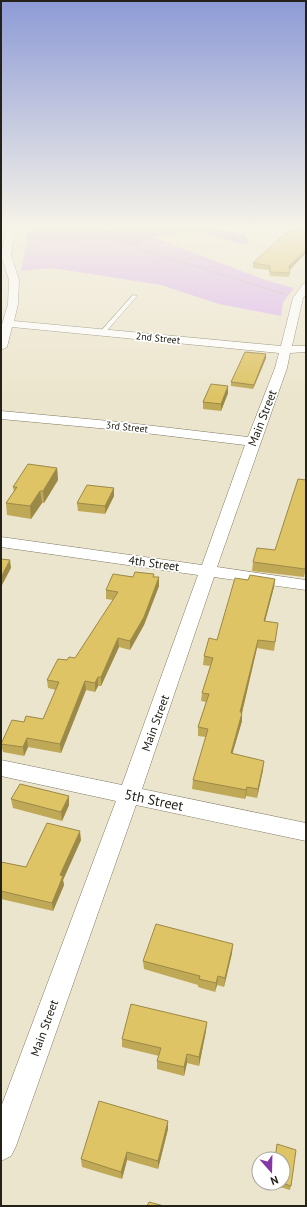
<svg xmlns="http://www.w3.org/2000/svg" width="307" height="1207" viewBox="0 0 307 1207" font-family="'PT Sans',sans-serif">
<style>
.green{fill:#dab2ee}
.forest{fill:#d19eea}
.lines{fill:none;stroke-linecap:round;stroke-linejoin:round}
.lane-casing{stroke:#7f7963;stroke-width:1}
.street-casing{stroke:#7f7963;stroke-width:1}
.path{stroke:#94907e;stroke-width:1.5;stroke-dasharray:0.5 1.5;stroke-linecap:butt}
.lane{fill:#fff;fill-rule:evenodd}
.street{fill:#fff;fill-rule:evenodd}
.wall{fill:#bfa957}
.shaded-wall{fill:#9b8947}
.building{fill:#dec465;stroke:#9b8947}
.labels{text-anchor:middle;dominant-baseline:central;stroke-width:3.5;stroke-linejoin:round;paint-order:stroke}
.far-street-label{font-size:10px;fill:#232118;stroke:#fff}
.street-label{font-size:12px;fill:#232118;stroke:#fff}
.near-street-label{font-size:14px;fill:#232118;stroke:#fff}
</style>
<rect width="100%" height="100%" fill="#ece5cd"/>
<polygon class="green" points="153,237 268,281 294,288 283,302 281,316 219,304 161,285 52,268 21,271 27,240 60,243 105,239 136,246"/>
<polygon class="forest" points="37,228 216,228 245,235 249,243 240,244 203,233 178,232 174,235 153,237 136,246 105,239 60,243 27,240 27,233 38,230"/>
<g class="lines">
<g class="lane-casing">
<polygon id="lane" points="133,295 137,296 104,334 100,334 100,332"/>
</g>
<g class="street-casing">
<polygon id="street" points="7,228 15,228 11,255 19,280 18,304 14,321 281,346 293,298 303,284 306,283 306,294 303,298 292,346 306,346 306,352 290,353 287,368 217,567 306,580 306,590 214,577 142,789 306,823 306,841 136,805 16,1146 11,1156 1,1161 1,1107 116,801 1,776 1,760 122,785 198,575 1,547 1,537 202,565 245,445 120,430 1,419 1,411 120,422 248,437 275,368 279,353 12,327 7,347 1,350 1,328 8,304 9,280 1,255"/>
</g>
<polyline class="path" points="105,228 114,236 139,249 284,294"/>
<use href="#lane" class="lane"/>
<use href="#street" class="street"/>
</g>
<g class="wall">
<polygon points="306,228 306,253 290,270 289,277 270,276 269,270 253,268 253,263"/>
<polygon points="266,354 266,358 253,389 231,386 231,382"/>
<polygon points="228,386 228,393 221,411 203,409 203,402"/>
<polygon points="57,468 58,480 44,503 42,503 31,519 7,515 6,503 14,492 13,487"/>
<polygon points="114,488 114,496 105,514 78,511 77,503"/>
<polygon points="253,562 306,568 304,577 252,571"/>
<polygon points="133,577 154,577 159,586 144,625 130,650 119,647 101,686 98,686 95,692 86,690 61,753 28,747 24,756 3,752 1,744 24,722 43,719 56,690 48,688 47,680 67,660 75,658 113,600 106,599 106,590"/>
<polygon points="275,579 274,587 265,621 277,631 274,651 257,648 242,713 242,721 232,754 263,770 257,798 246,796 245,799 192,789 193,780 206,737 198,736 198,727 206,702 201,701 202,693 210,666 203,665 204,656 217,640 248,580"/>
<polygon points="11,799 69,805 62,821 13,808"/>
<polygon points="81,840 63,880 64,885 53,911 1,899 1,862 26,867"/>
<polygon points="232,953 224,987 217,985 215,992 198,987 198,985 144,969 143,961"/>
<polygon points="206,1031 199,1066 187,1063 184,1076 157,1069 157,1061 159,1056 122,1047 122,1039"/>
<polygon points="168,1121 168,1129 158,1169 127,1160 122,1179 82,1167 81,1159"/>
<polygon points="271,1183 283,1183 291,1186 290,1190 270,1184"/>
</g>
<g class="shaded-wall">
<polygon points="306,250 306,253 289,270 289,266"/>
<polygon points="266,354 266,358 253,389 254,385"/>
<polygon points="228,386 228,393 221,411 221,404"/>
<polygon points="57,468 58,480 44,503 43,491"/>
<polygon points="114,488 114,496 105,514 105,506"/>
<polygon points="40,491 42,503 31,519 30,506"/>
<polygon points="10,560 11,568 1,587 1,577"/>
<polygon points="159,577 159,586 144,625 130,650 130,641"/>
<polygon points="275,579 274,587 263,629 264,621"/>
<polygon points="118,638 119,647 101,686 101,677"/>
<polygon points="258,640 257,648 240,721 240,712"/>
<polygon points="98,677 98,686 95,692 95,683"/>
<polygon points="85,681 86,690 61,753 60,744"/>
<polygon points="242,713 242,721 230,762 231,753"/>
<polygon points="27,738 28,747 24,756 23,747"/>
<polygon points="264,761 263,770 257,798 258,789"/>
<polygon points="247,787 246,796 245,799 246,790"/>
<polygon points="69,796 69,805 62,821 61,812"/>
<polygon points="80,831 81,840 63,880 64,885 53,911 52,903 60,875"/>
<polygon points="233,944 232,953 224,987 225,978"/>
<polygon points="218,976 217,985 215,992 216,983"/>
<polygon points="207,1022 206,1031 199,1066 199,1057"/>
<polygon points="187,1054 187,1063 184,1076 184,1067"/>
<polygon points="168,1121 168,1129 158,1169 158,1161"/>
<polygon points="127,1152 127,1160 122,1179 121,1172"/>
</g>
<g class="building">
<polygon points="296,228 306,228 306,250 289,266 290,273 270,272 270,266 253,263 280,238"/>
<polygon points="245,352 266,354 254,385 231,382"/>
<polygon points="211,384 228,386 221,404 203,402"/>
<polygon points="28,464 57,468 43,491 40,491 30,506 6,503 17,487 13,487"/>
<polygon points="298,479 306,480 306,564 305,569 253,562 257,548 275,550"/>
<polygon points="87,485 114,488 105,506 77,503"/>
<polygon points="1,559 10,560 1,577"/>
<polygon points="135,572 154,574 153,577 159,577 144,617 130,641 118,638 101,677 98,677 95,683 85,681 60,744 27,738 23,747 1,744 12,720 24,722 26,716 43,719 59,682 47,680 58,659 67,660 69,657 75,658 118,592 106,590 113,574 133,577"/>
<polygon points="250,575 275,579 264,621 278,623 275,642 258,640 240,712 242,713 231,753 264,761 258,789 247,787 246,790 193,780 208,729 198,727 209,694 202,693 213,658 204,656 209,638 217,640 235,578 248,580"/>
<polygon points="20,784 69,796 61,812 11,799"/>
<polygon points="47,823 80,831 60,875 63,876 52,903 1,891 1,862 26,867"/>
<polygon points="156,924 233,944 225,978 218,976 216,983 199,979 200,976 143,961"/>
<polygon points="131,1004 207,1022 199,1057 187,1054 184,1067 157,1061 161,1048 122,1039"/>
<polygon points="99,1101 168,1121 158,1161 127,1152 121,1172 81,1159"/>
<polygon points="277,1144 296,1150 291,1186 282,1183 283,1183 283,1159 275,1159"/>
<polygon points="149,1202 164,1206 147,1206"/>
</g>
<linearGradient id="sky" x2="0" y2="1"><stop stop-color="#8d9ad6"/><stop offset="0.57" stop-color="#f6f3e8"/><stop offset="1" stop-color="#f6f3e8" stop-opacity="0"/></linearGradient>
<rect width="307" height="397" fill="url(#sky)"/>
<g class="labels">
<g class="far-street-label">
<text transform="translate(158 338) rotate(6)">2nd Street</text>
<text transform="translate(127 427) rotate(6)">3rd Street</text>
</g>
<g class="street-label">
<text transform="translate(262 418) rotate(-69)">Main Street</text>
<text transform="translate(154 563) rotate(8)">4th Street</text>
<text transform="translate(155 723) rotate(-70)">Main Street</text>
<text transform="translate(44 1028) rotate(-70)">Main Street</text>
</g>
<g class="near-street-label">
<text transform="translate(154 800) rotate(12)">5th Street</text>
</g>
</g>
<rect width="307" height="1207" fill="none" stroke="#232118" stroke-width="4"/>
<g transform="translate(271 1171) rotate(160)"><circle r="19" fill="#ffffff" stroke="#a7a6a3"/>
<path d="M0-3L7 15L0 10L-7 15Z" fill="#8435a6"/>
<text y="-6" font-size="11" font-weight="bold" text-anchor="middle" fill="#232118">N</text>
</g>
</svg>
